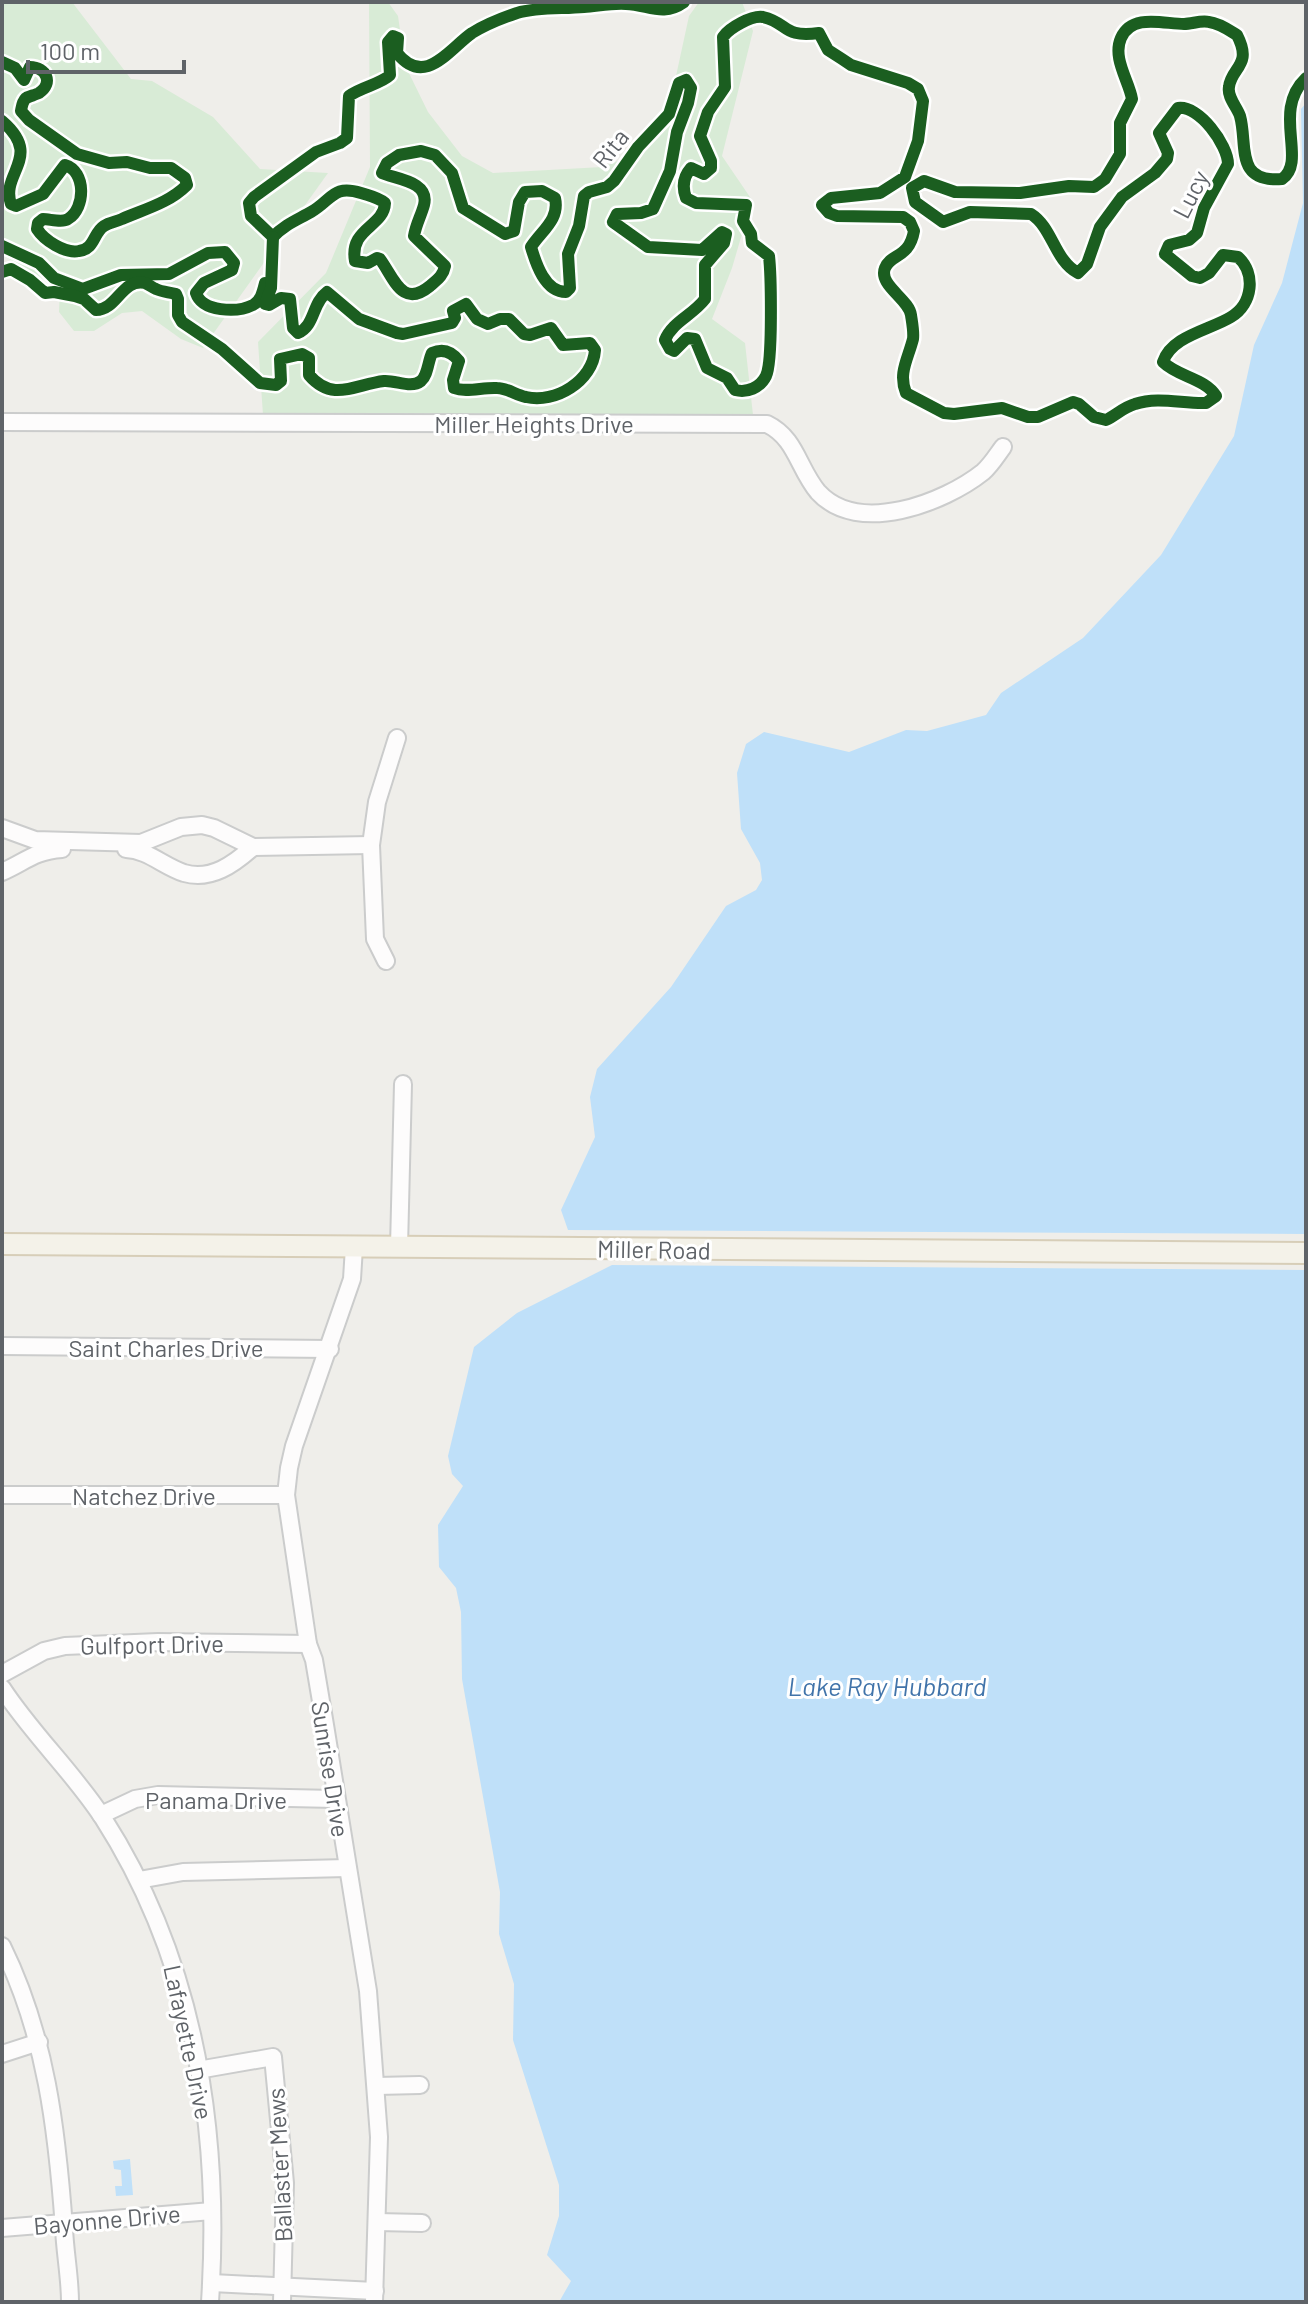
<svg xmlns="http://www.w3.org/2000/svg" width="1308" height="2304" viewBox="0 0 1308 2304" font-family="Barlow,sans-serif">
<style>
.green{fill:#d8ebd6}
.water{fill:#bfe0f9}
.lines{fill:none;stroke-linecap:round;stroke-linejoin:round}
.minor-casing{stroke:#cbcccc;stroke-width:20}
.major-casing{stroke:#d7ceb8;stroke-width:24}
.minor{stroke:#fdfcfc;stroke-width:16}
.major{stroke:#f4f2e9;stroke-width:20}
.cycleway-casing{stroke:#fff;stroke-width:17}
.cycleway{stroke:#1b5e20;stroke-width:12}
.labels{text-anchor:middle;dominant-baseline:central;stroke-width:6;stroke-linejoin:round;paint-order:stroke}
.street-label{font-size:24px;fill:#5f6368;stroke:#fff}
.water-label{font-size:26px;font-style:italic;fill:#4174aa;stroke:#fff}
</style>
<rect width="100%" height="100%" fill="#efeeea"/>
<g class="green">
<polygon points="2,2 72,2 131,79 152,81 213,117 260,169 328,173 203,348 181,339 142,311 122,313 94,331 74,331 59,312 60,288 2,255"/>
<polygon points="369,2 388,2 398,16 405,65 428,112 462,156 493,173 602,167 637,154 668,113 689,16 699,2 742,2 753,31 722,156 752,200 732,268 712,319 745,343 753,415 263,415 258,342 326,273 370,167"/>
</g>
<g class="water">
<polygon points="1306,103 1306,1234 568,1230 561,1210 595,1137 590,1097 597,1069 671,987 726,906 756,890 762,880 760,863 741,829 737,773 746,744 764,732 849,752 906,730 927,731 986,715 1001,693 1083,638 1161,555 1234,436 1254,345 1282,283 1303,203 1301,109"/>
<polygon points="612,1265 1306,1270 1306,2302 559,2302 571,2281 547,2255 559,2216 559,2185 513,2040 514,1984 499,1934 500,1892 462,1679 461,1612 456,1588 439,1567 438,1525 463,1486 452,1474 448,1456 474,1347 517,1313"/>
<polygon points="130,2159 133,2195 116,2196 115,2186 122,2186 121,2170 114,2169 113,2161"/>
</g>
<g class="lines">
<g class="minor-casing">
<g id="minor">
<path d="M 2,422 L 767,424 C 796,438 798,468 818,492 C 858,536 944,503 983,472 C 991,465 997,455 1003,447"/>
<polyline points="2,828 35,840 141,843 181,827 202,825 214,828 253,847 371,845"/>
<path d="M 126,849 C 148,850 163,866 184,873 C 211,881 234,864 253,847"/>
<path d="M 2,872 C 25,862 34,851 62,849"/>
<polyline points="386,961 375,939 371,845 377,802 397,738"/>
<polyline points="354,1247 352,1279 294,1446 289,1468 286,1495 308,1644 314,1660 325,1725 368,1991 379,2137 374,2302"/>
<polyline points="399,1247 403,1084"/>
<polyline points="2,1346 330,1349"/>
<polyline points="2,1495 286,1495"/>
<polyline points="2,1674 44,1651 65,1646 158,1642 308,1644"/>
<path d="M 2,1688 C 32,1734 73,1772 103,1818 C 196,1963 221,2132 210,2302"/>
<polyline points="101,1815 135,1799 158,1795 335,1799"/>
<polyline points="139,1880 183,1872 347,1868"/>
<path d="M 2,1946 C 46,2035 57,2130 64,2228 C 65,2253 70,2277 70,2302"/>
<polyline points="2,2054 39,2042"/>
<polyline points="198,2070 273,2057 285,2183 282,2302"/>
<polyline points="377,2086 420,2085"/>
<polyline points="377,2222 422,2223"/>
<polyline points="2,2228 212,2211"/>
<polyline points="212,2283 375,2291"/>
</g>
</g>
<g class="major-casing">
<polyline id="major" points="2,1244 1306,1253"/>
</g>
<use href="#minor" class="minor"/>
<use href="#major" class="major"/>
<g class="cycleway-casing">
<g id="cycleway">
<path d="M 684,2 C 663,17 649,5 626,4 C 612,3 598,6 584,7 C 562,9 538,7 517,13 C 502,18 485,25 472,33 C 449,49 425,88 397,53 L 398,38 L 393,36 L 388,42 L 390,75 C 381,84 361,87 349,96 L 347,138 L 340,143 L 316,152 L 254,197 L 249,203 L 251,216 L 273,237 C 284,225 297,220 311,212 C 332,200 333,184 361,193 C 370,196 377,197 385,203 C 384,227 349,228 355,261 L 368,263 L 377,258 L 380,259 C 394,278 402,309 430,286 C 438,279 443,276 445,266 L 414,236 C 416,224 421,216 424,205 C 430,181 395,179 382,173 L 387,163 L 399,155 L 421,151 L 435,155 L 452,173 L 463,208 L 505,234 L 514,231 L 519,202 L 525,192 L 542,191 L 555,198 C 560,220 541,231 531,247 C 536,264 545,292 566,292 L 570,288 L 568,254 L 579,226 L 584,196 L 589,192 L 607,187 L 614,181 L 638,147 L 669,114 L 679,83 L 686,80 L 691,88 L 688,103 L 677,132 L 670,171 L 653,209 L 641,213 L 617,214 L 613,222 L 648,247 L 702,250 L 722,232 L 726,234 L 724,243 L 705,265 L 705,299 C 693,315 672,322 665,340 L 670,349 L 674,351 L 687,338 L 695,339 L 707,368 L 727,378 L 735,390 C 747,393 760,388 766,376 C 773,362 771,274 769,256 L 752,243 L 751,234 L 743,221 L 746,205 L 696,203 L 686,198 C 682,187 683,177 691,168 L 704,174 L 711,168 L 711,161 L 700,136 L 708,112 L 725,87 L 723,37 C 729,28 752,15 763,17 C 789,23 782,38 819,33 L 828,50 L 842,59 L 851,65 L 908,83 L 918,89 L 923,101 L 918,141 L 905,177 L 880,193 L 831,198 L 822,205 L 829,213 L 837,216 L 903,217 L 910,222 L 914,231 C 909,259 891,253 885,268 C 878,285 909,299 911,315 C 912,322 914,332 913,339 C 908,359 898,373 906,393 L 944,413 L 954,414 L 1002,408 L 1028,417 L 1038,417 L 1073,402 L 1079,404 L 1094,417 L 1106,420 C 1116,415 1124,407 1135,404 C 1158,396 1183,404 1206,403 L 1216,396 C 1205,378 1178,377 1163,362 C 1171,336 1210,330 1231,317 C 1253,304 1256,273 1238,257 L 1223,255 L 1209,273 L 1200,278 L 1192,276 L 1165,254 L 1169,245 L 1189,240 L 1197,233 L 1204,208 L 1228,164 C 1228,145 1199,105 1178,108 L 1159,133 L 1168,153 L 1167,159 L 1155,173 L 1122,197 L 1100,227 L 1087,264 L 1078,273 C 1054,260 1053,228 1031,214 L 970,212 L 943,222 L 915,202 L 912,188 L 924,181 L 955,192 L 1020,193 L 1069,186 L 1094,187 L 1105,179 L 1120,154 L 1120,123 L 1132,99 C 1129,81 1112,58 1121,38 C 1132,13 1164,24 1184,24 C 1192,24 1201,20 1209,22 C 1219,23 1229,30 1237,35 C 1253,66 1231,67 1229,87 C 1227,97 1237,107 1240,116 C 1248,144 1234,183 1282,179 C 1308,161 1271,111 1306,78"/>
<path d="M 2,62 L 15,68 L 24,80 L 30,67 C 46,67 54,83 39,93 C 37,94 28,97 26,98 C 22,102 22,106 21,111 L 29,120 L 77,154 L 109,163 L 127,162 L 150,168 L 171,168 L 185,178 L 187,185 C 169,203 145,209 122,219 C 116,222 110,222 104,226 C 93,233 95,249 79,251 C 65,254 44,240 37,229 L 38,223 L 43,219 C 50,219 62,223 68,219 C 86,208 86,171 65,165 L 43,194 L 16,206 L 11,204 C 0,173 44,157 2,121"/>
<path d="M 2,246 L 39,263 L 54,278 L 83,289 L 121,275 L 169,274 L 208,253 L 225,252 L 234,263 L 232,270 L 204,283 L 196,293 C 202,312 237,313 253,305 C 261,301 263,291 265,283"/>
<path d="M 2,272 L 11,269 L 30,280 L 45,293 L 54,292 L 75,296 L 84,299 L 96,310 C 117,310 122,278 145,283 C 148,284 153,288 156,289 C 162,292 169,292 176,294 L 178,299 L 178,315 L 182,322 L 222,349 L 260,383 L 276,385 L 281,381 L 280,359 L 302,354 L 309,358 L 309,375 C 333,403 356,384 384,381 C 396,380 411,389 421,381 C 428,375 428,361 432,353 C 443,348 452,352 459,361 L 453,380 L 454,388 C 466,393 483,387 497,388 C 507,388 516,395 526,397 C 555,404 593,381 595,350 L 590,343 L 563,345 L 551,328 L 530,335 L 524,334 L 509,319 L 500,319 L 488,324 L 477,319 L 466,304 L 453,311 L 455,318 L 452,323 L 403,334 L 397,333 L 359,319 L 327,292 C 312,303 315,326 298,333 L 293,328 L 290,299 L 281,298 L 269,305 L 265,304 L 271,288 L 273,237"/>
</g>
</g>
<use href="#cycleway" class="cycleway"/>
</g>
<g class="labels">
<g class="street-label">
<text transform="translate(610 148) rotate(-52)">Rita</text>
<text transform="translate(1190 194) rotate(-63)">Lucy</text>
<text x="534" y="423">Miller Heights Drive</text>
<text transform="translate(654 1249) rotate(1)">Miller Road</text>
<text x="166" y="1347">Saint Charles Drive</text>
<text x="144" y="1495">Natchez Drive</text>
<text transform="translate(152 1644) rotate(-1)">Gulfport Drive</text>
<text transform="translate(331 1769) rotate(81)">Sunrise Drive</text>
<text x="216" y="1799">Panama Drive</text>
<text transform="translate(189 2042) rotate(78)">Lafayette Drive</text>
<text transform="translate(279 2165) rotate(-93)">Ballaster Mews</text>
<text transform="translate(107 2219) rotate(-5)">Bayonne Drive</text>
</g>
<g class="water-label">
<text x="887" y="1685">Lake Ray Hubbard</text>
</g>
</g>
<rect width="1308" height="2304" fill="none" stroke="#5f6368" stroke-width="8"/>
<path d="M28 60v12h156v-12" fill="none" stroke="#5f6368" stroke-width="4"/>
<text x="40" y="60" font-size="24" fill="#5f6368" stroke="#ffffff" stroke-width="6" paint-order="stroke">100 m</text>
</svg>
